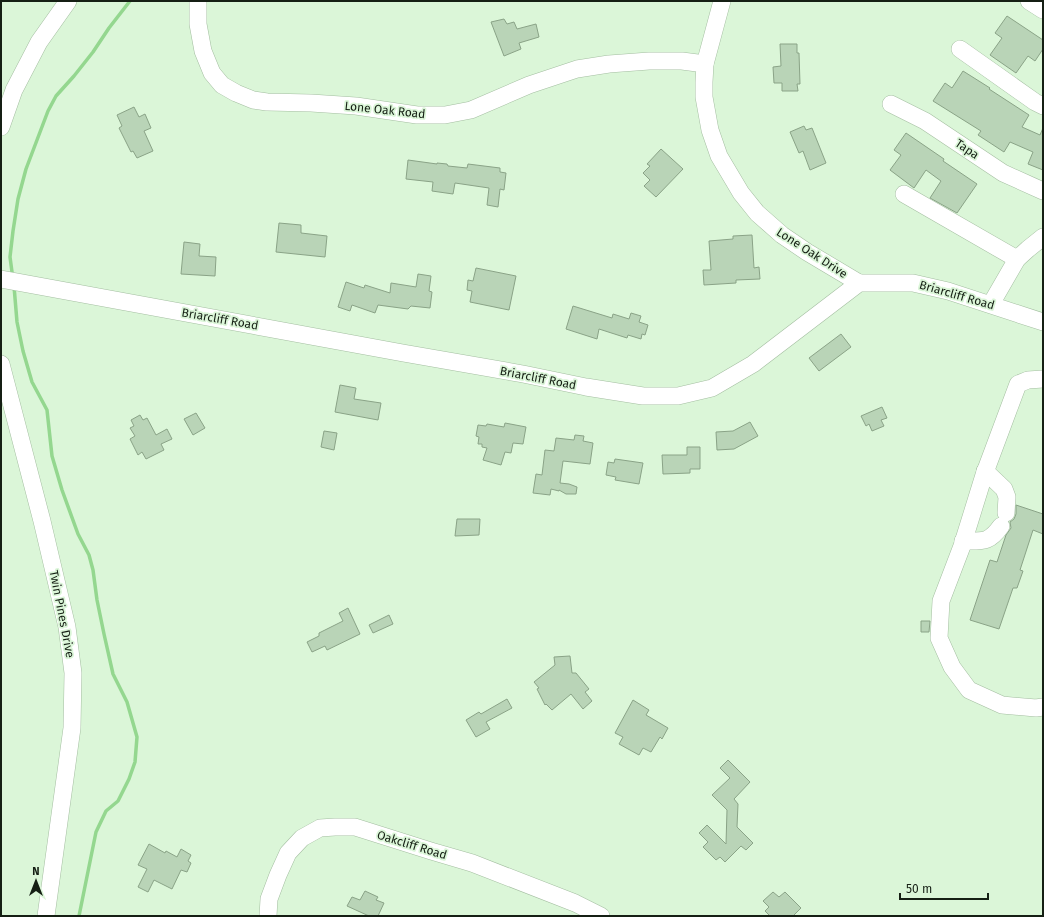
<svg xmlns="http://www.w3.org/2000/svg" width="1044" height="917" viewBox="0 0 1044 917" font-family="'Fira Sans',sans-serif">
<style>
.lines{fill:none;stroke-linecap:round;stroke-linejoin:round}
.stream{stroke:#94d78f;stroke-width:3.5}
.building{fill:#b9d4b7;stroke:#8aa387}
.minor-casing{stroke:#a4bea1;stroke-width:18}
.minor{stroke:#fff;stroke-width:17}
.labels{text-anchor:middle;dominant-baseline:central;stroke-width:3.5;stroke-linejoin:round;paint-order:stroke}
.street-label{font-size:12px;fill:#151f14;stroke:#dbf6d8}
</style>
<rect width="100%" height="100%" fill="#dbf6d8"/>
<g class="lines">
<g class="stream">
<polyline points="12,272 10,257 13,231 18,199 26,169 48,111 56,96 74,76 93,52 109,28 130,1"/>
<polyline points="14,286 17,322 23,351 32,382 47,410 52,456 62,490 78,534 89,555 93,570 97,600 104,634 113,674 127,702 137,737 135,762 129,779 118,801 106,811 96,832 79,916"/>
</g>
</g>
<g class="building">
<polygon points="1007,16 1043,40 1043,49 1035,61 1028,56 1016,73 990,55 1002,38 995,33"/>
<polygon points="504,19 507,24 514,22 517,29 536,24 539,37 519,43 521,49 504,56 491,22"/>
<polygon points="780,44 797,44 797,53 799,53 800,84 797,84 798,91 782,91 782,83 774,83 773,67 781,66"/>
<polygon points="963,71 990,88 989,89 1029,115 1022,127 1040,135 1043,128 1043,170 1028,164 1033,152 1010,142 1004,152 978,135 981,131 933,101 945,83 952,88"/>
<polygon points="134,107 139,117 145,114 151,128 144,131 153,151 137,158 133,151 131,152 119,128 122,126 117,115"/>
<polygon points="804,126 806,130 812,128 826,163 810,170 803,151 799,153 790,132"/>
<polygon points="906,133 944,159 943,161 977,184 957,213 930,198 941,181 926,170 914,188 890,170 901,155 894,150"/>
<polygon points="661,149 683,169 656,197 644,186 650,180 643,173 650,166 647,164"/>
<polygon points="408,160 437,164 437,163 447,164 448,166 467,168 468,164 500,168 500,172 506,173 504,190 500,189 498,207 487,205 489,188 455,183 453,194 432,191 433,182 406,179"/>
<polygon points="279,223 301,225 301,233 327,236 325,257 276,252"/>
<polygon points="752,235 754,268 759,267 760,279 736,280 736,283 704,285 703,270 711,270 709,241 733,239 733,236"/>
<polygon points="184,242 200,244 199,256 216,257 215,276 181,274"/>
<polygon points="476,268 516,276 509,310 470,302 472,291 467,290 468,280 473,281"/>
<polygon points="418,274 431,276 429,291 432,292 430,308 411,306 408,309 378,305 375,313 352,305 350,311 338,307 346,282 364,288 365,285 390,293 391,283 416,287"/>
<polygon points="573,306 612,318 613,314 629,319 631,313 641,316 639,322 648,325 645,335 642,334 641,339 628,335 627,338 599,329 597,339 566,329"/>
<polygon points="841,334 851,347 819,371 809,358"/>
<polygon points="340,385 356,388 354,399 381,403 378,420 335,412"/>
<polygon points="882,407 887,418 881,420 884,426 872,431 869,424 866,426 861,416"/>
<polygon points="196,413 205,428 193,435 184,419"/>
<polygon points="140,415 143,420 147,418 156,435 167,429 172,439 161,444 164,450 146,459 142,452 138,455 130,439 135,436 130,428 134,426 131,420"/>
<polygon points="750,422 758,436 734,449 717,450 716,432 733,431"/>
<polygon points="505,423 526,427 523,444 513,443 511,453 505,452 501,465 483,460 487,448 482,447 482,444 478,444 479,437 476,436 478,425 486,426 487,424 504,427"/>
<polygon points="324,431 337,433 334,450 321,447"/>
<polygon points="575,435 584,436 583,441 593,443 590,464 563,461 560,483 569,484 577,487 576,494 566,494 559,490 559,491 551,489 550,495 533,493 536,474 542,475 545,450 554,451 556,438 574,440"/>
<polygon points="687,447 700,447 700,469 690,469 690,473 663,474 662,455 687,455"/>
<polygon points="615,459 643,463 639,484 615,480 616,477 606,475 608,462 614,463"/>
<polygon points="1016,505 1043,514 1043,534 1033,530 1020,570 1023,571 1017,588 1013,588 999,629 970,620 990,560 997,562 1006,535 1011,528 1010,522 1014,519 1016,514"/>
<polygon points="457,519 480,519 479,535 455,536"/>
<polygon points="348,608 360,634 327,650 325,646 312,652 307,642 319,636 319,633 343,621 339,613"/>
<polygon points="389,615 393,624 373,633 369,625"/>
<polygon points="921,621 930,621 929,632 921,632"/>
<polygon points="570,656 572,673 576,673 589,689 585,692 592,701 583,709 571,694 552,710 546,704 545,705 537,689 539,688 534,682 555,665 554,657"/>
<polygon points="507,699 512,708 486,722 490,729 476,737 466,720 479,712 481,714"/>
<polygon points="633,700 649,710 646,715 668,728 662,739 660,737 651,752 643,748 639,755 619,744 623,737 615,733"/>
<polygon points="728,760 750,782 734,799 738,804 737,827 753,843 746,850 741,846 725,862 720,857 716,860 703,847 708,842 699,833 707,825 726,844 727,810 712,795 730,778 720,768"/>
<polygon points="149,844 165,853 166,851 177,857 181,849 191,855 188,861 191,863 187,872 181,870 172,889 154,880 148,892 138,887 147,869 138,865"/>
<polygon points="365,891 378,897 376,900 384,903 378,916 369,916 347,906 352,897 360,900"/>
<polygon points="773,892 779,897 785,892 801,908 793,916 770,916 765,911 769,907 763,901"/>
</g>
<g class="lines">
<g class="minor-casing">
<g id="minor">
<polyline points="198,1 198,24 203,51 212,73 222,85 236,93 253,100 267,102 311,103 356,106 417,115 445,115 471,110 529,85 577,69 609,64 649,61 682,61 705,64"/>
<polyline points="722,1 705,64 704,82 704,97 710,130 719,156 741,193 757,213 782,235 807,252 859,283"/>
<polyline points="1029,1 1043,10"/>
<polyline points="960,49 1035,102 1043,106"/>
<polyline points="891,104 925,121 1003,173 1043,191"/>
<polyline points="1,127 14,90 39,42 68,1"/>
<polyline points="904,194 1017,259"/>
<polyline points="1,279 403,353 523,374 586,387 643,396 678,396 712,388 753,364 859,283 913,283 948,291 1043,322"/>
<polyline points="991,304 1017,259 1028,249 1043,237"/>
<polyline points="1,364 42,521 67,627 73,673 72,728 46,916"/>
<polyline points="1043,379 1028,380 1018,384 984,475 962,546 941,601 939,638 952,667 969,690 1002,705 1036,708 1043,707"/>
<polyline points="985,471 1004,489 1007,497 1006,513"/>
<path d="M 963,541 C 983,541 989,543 1001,526"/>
<polyline points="268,916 269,899 278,875 288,853 302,838 320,828 335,827 355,827 431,851 472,863 575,903 601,916"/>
</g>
</g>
<use href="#minor" class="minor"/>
</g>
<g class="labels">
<g class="street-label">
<text transform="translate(385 110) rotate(6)">Lone Oak Road</text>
<text transform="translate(967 149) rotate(34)">Tapa</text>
<text transform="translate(812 253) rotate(33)">Lone Oak Drive</text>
<text transform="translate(957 295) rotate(16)">Briarcliff Road</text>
<text transform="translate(220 319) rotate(10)">Briarcliff Road</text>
<text transform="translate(538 378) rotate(11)">Briarcliff Road</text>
<text transform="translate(62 614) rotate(79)">Twin Pines Drive</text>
<text transform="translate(412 845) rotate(17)">Oakcliff Road</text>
</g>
</g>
<rect width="1044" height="917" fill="none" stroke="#151f14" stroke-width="4"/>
<g transform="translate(36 881)" stroke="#dbf6d8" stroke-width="3" paint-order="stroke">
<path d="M0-3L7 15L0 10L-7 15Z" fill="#151f14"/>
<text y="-6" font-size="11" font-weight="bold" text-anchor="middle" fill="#151f14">N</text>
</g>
<path d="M900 893v6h88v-6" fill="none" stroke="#151f14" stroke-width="2"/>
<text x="906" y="893" font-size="12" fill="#151f14" stroke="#dbf6d8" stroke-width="3" paint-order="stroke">50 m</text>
</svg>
